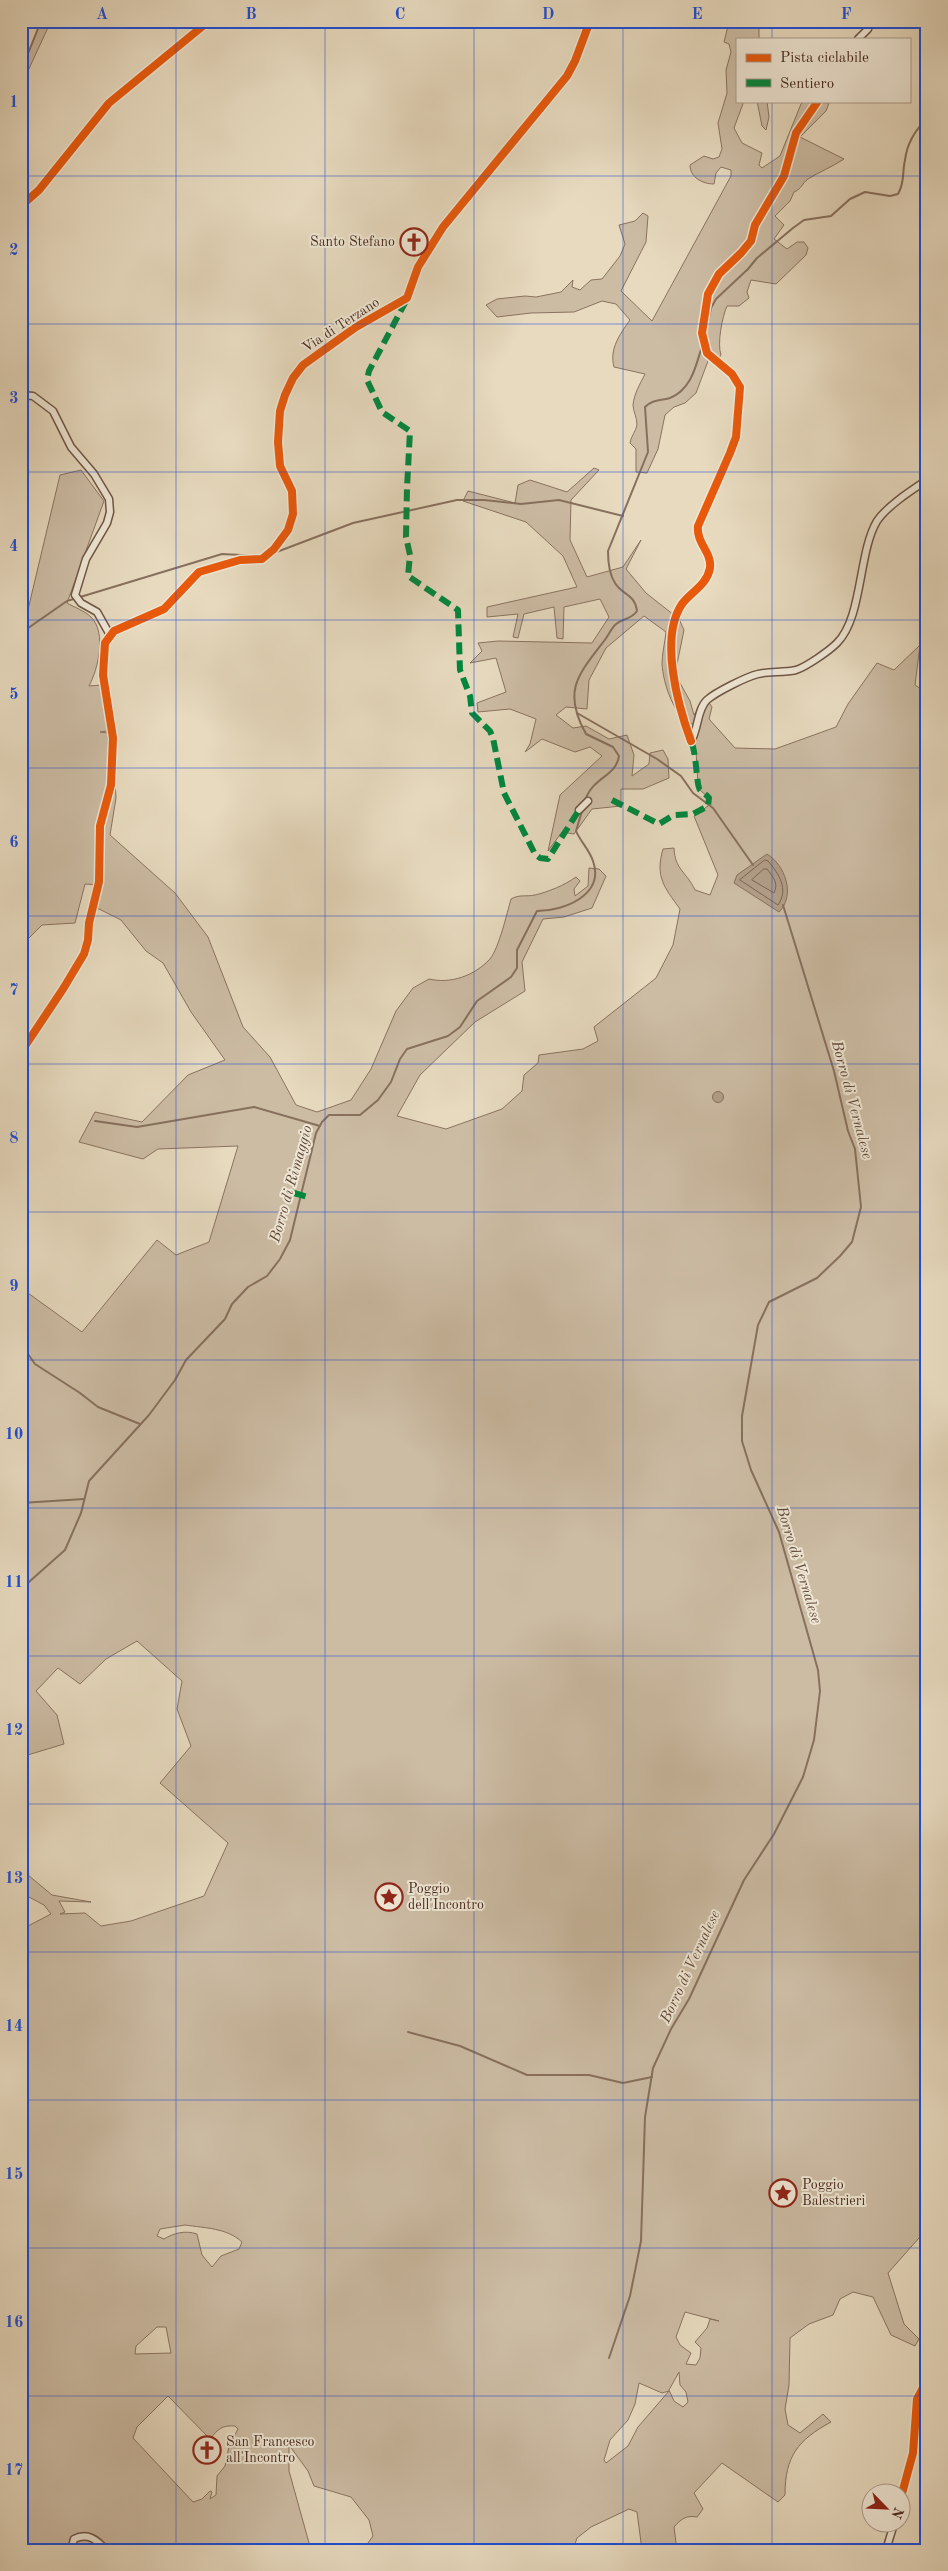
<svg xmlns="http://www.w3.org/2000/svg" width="948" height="2571" viewBox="0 0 948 2571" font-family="'Old Standard TT',serif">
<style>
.green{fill:#ccbca4;stroke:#8a7361;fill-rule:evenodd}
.water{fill:#b19e88;stroke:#87705e}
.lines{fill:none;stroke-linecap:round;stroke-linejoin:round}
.shore{stroke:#7c6453;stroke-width:1}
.stream{stroke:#87705e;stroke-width:2}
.minor-casing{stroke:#6f5646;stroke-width:9}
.minor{stroke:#efe7d5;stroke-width:6}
.quiet{stroke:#00873e;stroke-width:6;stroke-dasharray:12 6;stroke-linecap:butt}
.cycleway-casing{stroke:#efe7d5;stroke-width:11}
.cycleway{stroke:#e8590c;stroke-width:8}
.grid{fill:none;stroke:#1d4ed8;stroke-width:1;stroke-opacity:0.55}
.labels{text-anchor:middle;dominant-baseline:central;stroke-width:4;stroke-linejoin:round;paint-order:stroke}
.poi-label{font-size:14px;fill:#472a1e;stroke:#efe7d5;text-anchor:start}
.street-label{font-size:14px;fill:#472a1e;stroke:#efe7d5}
.water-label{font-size:15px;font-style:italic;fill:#624738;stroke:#efe7d5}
.neatline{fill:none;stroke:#1d4ed8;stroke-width:2}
.grid-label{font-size:16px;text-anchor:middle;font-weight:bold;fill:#1d4ed8}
</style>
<rect width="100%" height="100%" fill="#e7dabf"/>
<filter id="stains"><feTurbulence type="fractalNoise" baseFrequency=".004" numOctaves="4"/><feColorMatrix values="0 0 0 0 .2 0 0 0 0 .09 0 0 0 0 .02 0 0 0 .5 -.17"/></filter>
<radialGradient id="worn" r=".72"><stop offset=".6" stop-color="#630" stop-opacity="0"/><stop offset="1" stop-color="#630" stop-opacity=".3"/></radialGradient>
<g class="green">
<polygon points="41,21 51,21 21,86 21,71"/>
<path d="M 726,21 L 752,21 L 751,24 L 759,28 L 759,39 L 737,39 L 737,101 L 744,101 L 734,128 L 742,143 L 762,153 L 759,165 L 762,168 L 780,156 L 801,104 L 804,101 L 829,103 L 826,111 L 800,137 L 844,159 C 832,167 819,172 808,179 C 802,183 802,189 794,192 L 790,201 L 775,216 L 784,225 L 774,239 L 787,249 L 797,242 L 804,242 L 808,248 L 806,255 L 776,284 L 751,280 L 747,292 L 749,298 L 739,306 L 727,306 C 722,317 717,344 721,355 L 718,359 L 711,353 L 696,393 L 685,403 L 674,407 L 665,415 L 658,449 L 647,473 L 636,472 L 636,449 L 630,443 C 631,436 636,431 637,425 C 637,417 633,411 633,405 C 634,394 640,384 645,374 L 614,367 C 609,349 620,334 630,320 L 616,304 L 602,301 L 574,312 L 531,313 L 497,317 L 486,305 L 497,299 L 525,296 L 536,297 L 561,292 L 573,280 L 572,287 L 580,290 L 591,280 L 602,279 L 620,256 L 625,244 L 619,225 L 635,221 L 643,213 L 648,216 L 646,242 L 621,291 L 652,321 L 731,176 L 731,170 L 721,167 L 716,173 L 714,184 C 702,184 690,177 690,165 L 704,156 L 713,159 L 719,157 L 722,149 L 718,123 L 727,93 L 726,70 L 731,52 L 729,44 L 724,42 L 728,26 Z"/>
<polygon points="757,101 767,101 769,117 766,130 762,126"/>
<path d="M 594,468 L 599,470 L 571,500 L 570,540 L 587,577 L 623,567 L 641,540 L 626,569 L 646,593 L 679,619 L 684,630 L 675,674 L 690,701 L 694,715 L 706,698 L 712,707 L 709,719 L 735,748 L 775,749 L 836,727 L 848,704 L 877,663 L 894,670 L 920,645 L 915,685 L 927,693 L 927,2229 L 888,2273 L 904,2324 L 919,2339 L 915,2346 L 891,2335 L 873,2297 L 853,2292 L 840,2299 L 833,2315 L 809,2324 L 790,2338 L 789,2385 L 785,2409 L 788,2425 L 800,2433 L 823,2414 L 831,2422 C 798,2440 785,2456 785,2495 L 778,2502 L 722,2463 L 694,2493 L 703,2509 L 697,2517 C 686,2515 681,2519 674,2527 L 677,2550 L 642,2550 L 637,2512 L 629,2509 L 591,2527 L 577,2538 L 573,2550 L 363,2550 L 373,2536 L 369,2520 L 351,2497 L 314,2486 L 308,2471 L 289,2445 L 289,2471 L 311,2550 L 21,2550 L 21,1935 L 28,1926 L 51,1914 L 44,1905 L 27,1896 L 21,1901 L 21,1879 L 28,1875 L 52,1895 L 91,1902 L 59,1901 L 65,1912 L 60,1914 L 85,1913 L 101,1926 L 131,1921 L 204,1896 L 228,1843 L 160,1783 L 191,1746 L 177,1709 L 182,1681 L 137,1641 L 106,1659 L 80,1684 L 58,1668 L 36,1691 L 57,1715 L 64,1744 L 21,1757 L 21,1288 L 82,1332 L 157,1240 L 176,1255 L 209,1242 L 238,1146 L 158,1149 L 143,1159 L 79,1142 L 95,1112 L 142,1122 L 188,1075 L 225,1060 L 191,1012 L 163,963 L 146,951 L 121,920 L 95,907 L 100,885 L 85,884 L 75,923 L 42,925 L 21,946 L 21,620 L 26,618 L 60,475 L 81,470 L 104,501 L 67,603 C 74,607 85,611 91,617 C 107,633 98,669 89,686 L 102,685 L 107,731 L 100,732 L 108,733 L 108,768 L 115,781 L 116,798 L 110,835 L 175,893 L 208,937 L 243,1027 L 270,1057 L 296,1105 L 317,1112 L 351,1100 L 371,1069 L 396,1011 L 413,988 L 429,979 C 451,984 474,976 490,959 C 499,948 507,913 511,899 C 520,894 525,897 535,895 C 548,892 565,885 576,877 L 580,881 L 574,889 L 575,896 L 588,886 L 589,868 L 599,869 L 606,876 L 592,908 L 564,917 L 543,919 L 522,962 L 525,991 L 475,1022 L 420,1075 L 397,1116 L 446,1129 L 502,1109 L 522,1091 L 524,1075 L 538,1063 L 539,1055 L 583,1049 L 598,1041 L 594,1027 L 656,978 L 673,945 L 680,909 C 664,887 655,877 663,849 L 674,848 C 675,870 686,871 695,890 L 710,895 L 718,875 L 694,816 L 708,806 L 709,798 L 700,790 L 698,784 L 696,751 L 691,741 L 695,725 C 674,720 663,682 662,664 C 662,654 665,642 666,632 L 644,616 L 606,648 L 589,680 L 587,709 L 566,707 L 556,715 L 573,728 L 586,726 L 609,739 L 627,735 L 634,755 L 632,776 L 649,764 L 650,753 L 663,750 L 668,759 L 669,778 L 643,789 L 621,789 L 621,806 L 592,809 L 574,834 L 562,832 L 548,851 L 560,795 L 602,756 L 590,747 L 575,752 L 542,739 L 525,752 L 530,744 L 536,719 L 510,709 L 478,712 L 477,703 L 506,692 L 496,658 L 470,663 L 482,651 L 478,643 L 498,641 L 592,643 L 609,617 L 600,599 L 564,607 L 563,639 L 557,638 L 554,607 L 524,614 L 518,638 L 513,637 L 518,614 L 487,617 L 487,607 L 577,587 L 563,556 L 526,522 L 463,501 L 468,491 L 515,503 L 518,485 L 530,480 L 567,492 ZM 185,2225 C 205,2228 227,2228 242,2242 L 239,2249 L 221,2256 L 212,2267 L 202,2255 L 197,2234 C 185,2230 174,2233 164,2239 L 157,2236 L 160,2229 ZM 685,2312 L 719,2321 L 710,2319 L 707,2328 L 695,2342 L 701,2348 L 700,2358 L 696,2365 L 686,2364 L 691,2353 L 680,2345 L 676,2337 ZM 157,2327 L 166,2327 L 171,2353 L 135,2354 L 136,2346 ZM 679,2372 L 680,2385 L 686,2392 L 688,2402 L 683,2407 L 674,2401 L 669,2390 ZM 639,2383 L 662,2393 L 669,2391 L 638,2427 L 628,2446 L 606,2463 L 604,2460 L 610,2440 L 628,2420 L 635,2404 ZM 168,2396 L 210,2439 C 218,2429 222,2425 235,2426 L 238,2429 L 229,2446 L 225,2466 L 217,2476 L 216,2495 L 210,2499 L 212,2492 L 210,2491 L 202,2499 L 193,2502 L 133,2438 L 137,2427 Z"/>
</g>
<g class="water">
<path d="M 767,854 C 785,865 796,895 779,912 L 734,883 L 737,875 Z"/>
<circle cx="718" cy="1097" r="5.5"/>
</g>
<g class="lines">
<g class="shore">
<path d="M 765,860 L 768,861 C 779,874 789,889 778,905 L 740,880 Z"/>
<path d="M 764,869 L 767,869 C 773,877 779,883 774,893 L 752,880 Z"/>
</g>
<g class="stream">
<polyline points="21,71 41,21"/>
<path d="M 705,336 L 711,308 L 716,299 L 748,269 L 757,258 L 793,228 L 804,220 L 831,216 L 850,199 L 865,192 L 890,196 L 898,194 C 905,182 902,173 905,160 C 907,144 915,130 927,119"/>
<polyline points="274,553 353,523 457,500 484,500 521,504 559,500 623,516"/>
<polyline points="21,633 67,601 222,554 262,556"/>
<polyline points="577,713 657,759 681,776 693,793 713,808 753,865"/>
<path d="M 585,801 C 592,777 616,777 619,756 L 613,747 L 586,734 C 562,691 578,675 604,641 C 608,636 611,629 615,625 C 622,618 631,620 637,611 C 635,594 622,595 615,583 C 609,574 608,561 608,551 L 648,452 L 645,407 C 653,399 660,401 670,398 C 692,389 696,365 702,346"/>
<polyline points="95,1121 137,1127 254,1107 320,1126"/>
<polyline points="21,1344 35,1364 80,1393 98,1407 140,1424"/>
<polyline points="21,1503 84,1499"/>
<path d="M 21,1589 L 65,1550 L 81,1513 L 89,1481 L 149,1415 L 175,1380 L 186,1360 L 225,1319 L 232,1304 L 248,1287 L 267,1276 L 280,1259 L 290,1240 L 316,1133 L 322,1122 L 329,1115 L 360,1115 L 378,1100 L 391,1082 L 400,1059 L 407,1049 L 448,1036 L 460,1027 L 477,1001 L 511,977 L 517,968 L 517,950 L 537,911 C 564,911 605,895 593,861 C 589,849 580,841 576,831 L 582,811"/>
<polyline points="408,2032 460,2046 527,2075 589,2075 623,2083 652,2077"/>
<polyline points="609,2358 630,2296 641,2241 645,2117 653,2068 671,2029 689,1999 744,1880 774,1834 803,1777 814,1740 820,1691 818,1670 779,1532 751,1470 742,1441 742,1416 758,1325 769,1302 817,1278 840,1256 852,1242 861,1207 855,1149 848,1131 834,1071 783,905"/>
</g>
<g class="minor-casing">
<g id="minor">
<polyline points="858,39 868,29 871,21"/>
<polyline points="21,206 39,190 109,103 209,21"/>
<polyline points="21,395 33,396 53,411 71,447 94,474 109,499 110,512 107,523 86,559 75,595 81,603 97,612 110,635"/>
<path d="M 691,741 C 678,706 659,638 682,604 C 691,592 707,585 710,568 C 712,552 696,543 698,526 L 730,453 L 736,437 L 740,387 L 732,374 L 707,353 L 702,333 L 708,294 L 719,274 L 741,253 L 751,241 L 755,225 L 784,176 L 796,133 L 818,101"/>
<path d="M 691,741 C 698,731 697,709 707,700 C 716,692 746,677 758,674 C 770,671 783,673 796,670 C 806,667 829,651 837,643 C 863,617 858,553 877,521 C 887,506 912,490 927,480"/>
<polyline points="579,810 588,801"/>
<polyline points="21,1052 63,989 84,954 88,940 89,923 99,882 100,826 111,785 113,738 103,675 105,643 114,631 164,609 199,572 240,560 262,559 274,549 288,530 293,514 292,491 280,466 278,442 280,411 285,395 293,378 303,365 356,327 407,298 418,267 443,227 567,76 575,61 590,21"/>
<polyline points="900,2501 913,2453 917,2399 927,2380"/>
<path d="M 71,2550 L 74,2539 C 88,2532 97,2540 106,2550"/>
<polyline points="886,2550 894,2524"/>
</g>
</g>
<use href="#minor" class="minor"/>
<g class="quiet">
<polyline points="406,301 369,371 367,380 382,412 410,431 407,488 406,537 410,555 408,576 458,610 460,670 470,696 472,713 490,731 493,738 504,793 535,854 540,858 548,859 579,810"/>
<path d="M 612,800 L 659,824 L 674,815 L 693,814 L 708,806 L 709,798 C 707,795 702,792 700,790 C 696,785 697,754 691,741"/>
<polyline points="294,1193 308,1197"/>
</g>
<g class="cycleway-casing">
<g id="cycleway">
<polyline points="21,206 39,190 109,103 209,21"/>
<path d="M 691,741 C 678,706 659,638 682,604 C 691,592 707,585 710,568 C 712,552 696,543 698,526 L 730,453 L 736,437 L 740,387 L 732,374 L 707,353 L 702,333 L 708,294 L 719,274 L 741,253 L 751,241 L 755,225 L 784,176 L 796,133 L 818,101"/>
<polyline points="21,1052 63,989 84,954 88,940 89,923 99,882 100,826 111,785 113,738 103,675 105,643 114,631 164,609 199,572 240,560 262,559 274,549 288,530 293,514 292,491 280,466 278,442 280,411 285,395 293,378 303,365 356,327 407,298 418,267 443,227 567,76 575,61 590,21"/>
<polyline points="900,2501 913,2453 917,2399 927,2380"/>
</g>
</g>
<use href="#cycleway" class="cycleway"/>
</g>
<path class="grid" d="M 176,21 L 176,2550M 325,21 L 325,2550M 474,21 L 474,2550M 623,21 L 623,2550M 772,21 L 772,39M 772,101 L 772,2550M 21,176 L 927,176M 21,324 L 927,324M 21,472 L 927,472M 21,620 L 927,620M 21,768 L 927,768M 21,916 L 927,916M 21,1064 L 927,1064M 21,1212 L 927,1212M 21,1360 L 927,1360M 21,1508 L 927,1508M 21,1656 L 927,1656M 21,1804 L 927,1804M 21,1952 L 927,1952M 21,2100 L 927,2100M 21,2248 L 927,2248M 21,2396 L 927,2396"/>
<defs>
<g id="church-ring" transform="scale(1.4375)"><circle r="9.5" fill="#efe7d5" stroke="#8f2418" stroke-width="1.5"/><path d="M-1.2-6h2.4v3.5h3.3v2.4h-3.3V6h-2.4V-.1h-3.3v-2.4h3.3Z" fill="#8f2418"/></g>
<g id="sight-ring" transform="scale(1.4375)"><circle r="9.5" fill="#efe7d5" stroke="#8f2418" stroke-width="1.5"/><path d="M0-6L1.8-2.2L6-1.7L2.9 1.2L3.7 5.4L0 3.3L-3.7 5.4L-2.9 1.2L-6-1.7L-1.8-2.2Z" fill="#8f2418"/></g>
</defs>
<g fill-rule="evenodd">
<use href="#church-ring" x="414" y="242"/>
<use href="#sight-ring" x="389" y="1897"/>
<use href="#sight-ring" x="783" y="2193"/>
<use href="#church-ring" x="207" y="2450"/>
</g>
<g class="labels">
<g class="poi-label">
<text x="395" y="242" text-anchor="end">Santo Stefano</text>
<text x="408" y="1889">Poggio<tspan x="408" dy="16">dell'Incontro</tspan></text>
<text x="802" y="2185">Poggio<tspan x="802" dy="16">Balestrieri</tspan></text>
<text x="226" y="2442">San Francesco<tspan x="226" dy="16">all'Incontro</tspan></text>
</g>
<g class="street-label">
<text transform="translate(341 325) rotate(-33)">Via di Terzano</text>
</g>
<g class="water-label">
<text transform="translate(851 1100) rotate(75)">Borro di Vernalese</text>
<text transform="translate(292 1184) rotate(-74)">Borro di Rimaggio</text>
<text transform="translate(798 1565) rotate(73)">Borro di Vernalese</text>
<text transform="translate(691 1967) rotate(-65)">Borro di Vernalese</text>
</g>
</g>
<rect width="948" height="2571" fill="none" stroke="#e7dabf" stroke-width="55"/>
<rect x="736" y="38" width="175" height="65" fill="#efe7d5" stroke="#ac9b8c"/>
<rect x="746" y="54" width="25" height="8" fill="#e8590c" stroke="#ac9b8c"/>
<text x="780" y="62" font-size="15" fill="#472a1e">Pista ciclabile</text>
<rect x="746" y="79" width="25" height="8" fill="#00873e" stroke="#ac9b8c"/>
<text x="780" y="88" font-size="15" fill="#472a1e">Sentiero</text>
<g transform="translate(886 2508) rotate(114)"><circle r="24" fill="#efe7d5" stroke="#ac9b8c"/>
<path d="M0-4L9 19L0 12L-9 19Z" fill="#8f2418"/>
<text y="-8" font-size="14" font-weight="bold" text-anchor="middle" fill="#472a1e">N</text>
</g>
<rect x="28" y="28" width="892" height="2516" class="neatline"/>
<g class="grid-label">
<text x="102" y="19">A</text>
<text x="251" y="19">B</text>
<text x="400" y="19">C</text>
<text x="548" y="19">D</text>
<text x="697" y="19">E</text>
<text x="846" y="19">F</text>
<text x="14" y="107">1</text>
<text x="14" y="255">2</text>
<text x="14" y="403">3</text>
<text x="14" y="551">4</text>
<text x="14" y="699">5</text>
<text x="14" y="847">6</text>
<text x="14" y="995">7</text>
<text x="14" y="1143">8</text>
<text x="14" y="1291">9</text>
<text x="14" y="1439">10</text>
<text x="14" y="1587">11</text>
<text x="14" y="1735">12</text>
<text x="14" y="1883">13</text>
<text x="14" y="2031">14</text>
<text x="14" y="2179">15</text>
<text x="14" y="2327">16</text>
<text x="14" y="2475">17</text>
</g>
<rect width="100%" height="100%" filter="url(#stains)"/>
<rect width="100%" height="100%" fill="url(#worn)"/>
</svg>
